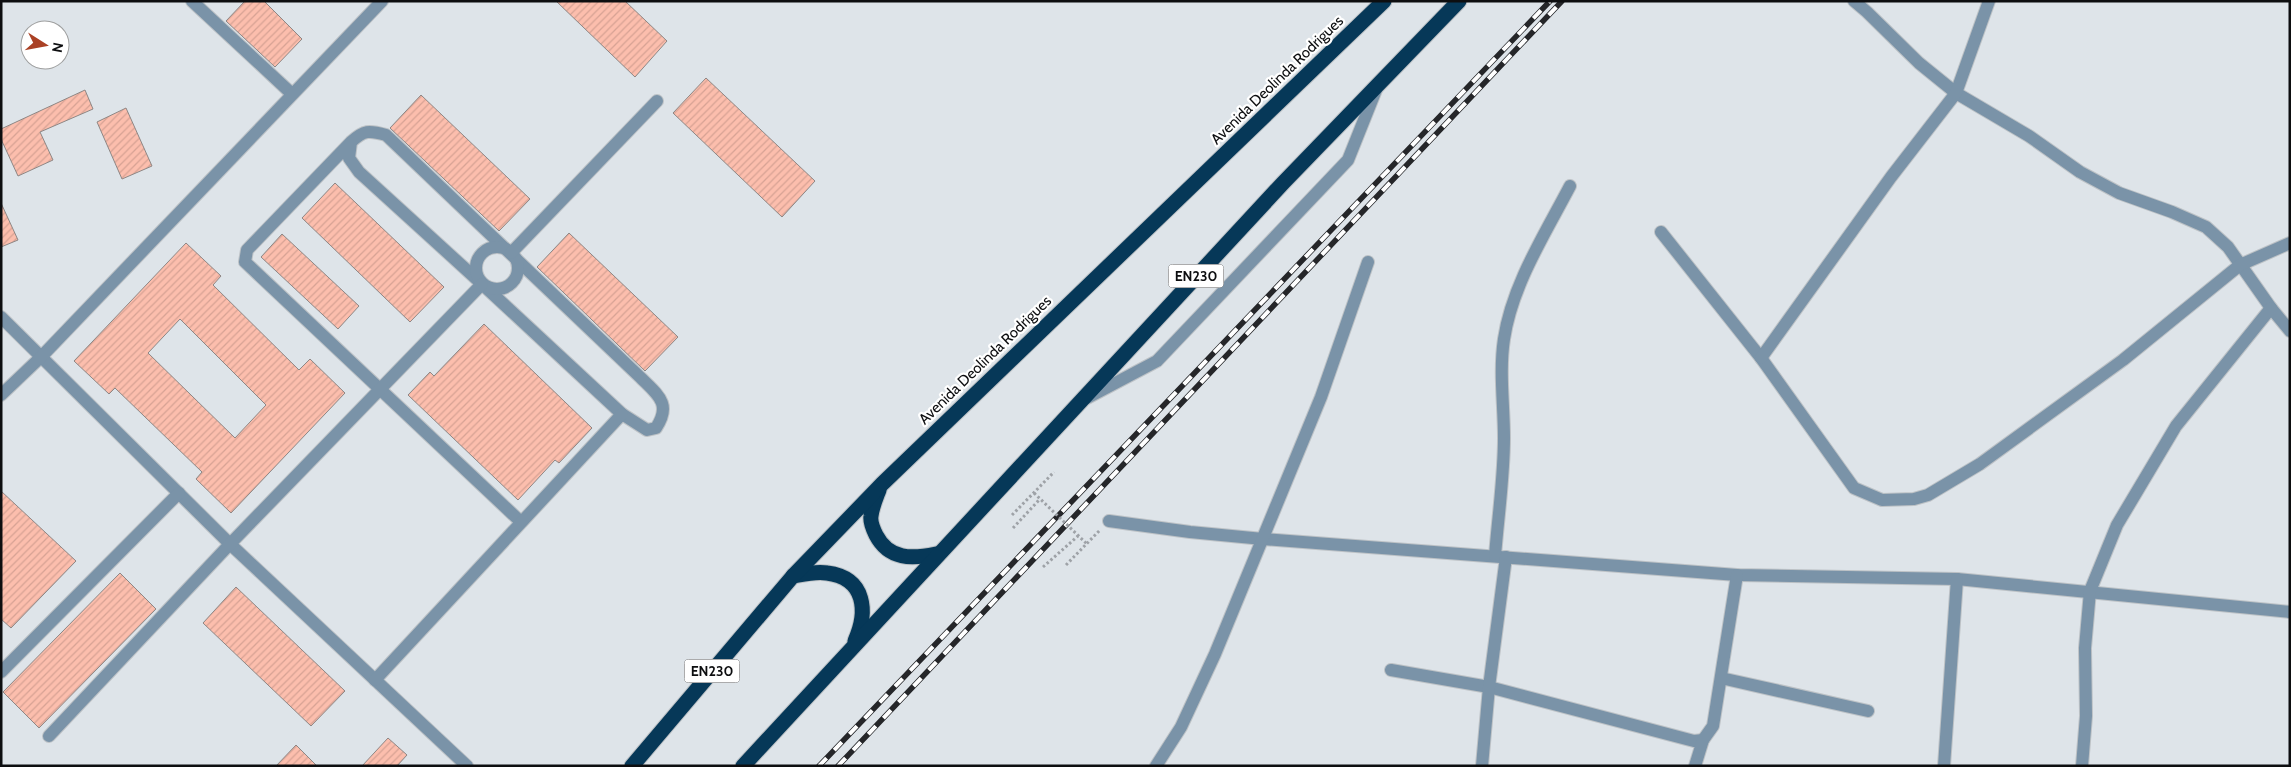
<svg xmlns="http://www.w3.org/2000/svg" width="2291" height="767" viewBox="0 0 2291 767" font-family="Cabin,sans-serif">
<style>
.building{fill:url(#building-hatch);stroke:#8e8785;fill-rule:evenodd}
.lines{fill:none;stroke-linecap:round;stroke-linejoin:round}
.minor-casing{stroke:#bdc2c6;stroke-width:14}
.highway-casing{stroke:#bdc2c6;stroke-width:17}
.path{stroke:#9ea2a7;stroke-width:3;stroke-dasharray:2.5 2.5;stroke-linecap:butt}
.minor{stroke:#7a93a8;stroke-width:12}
.highway{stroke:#063858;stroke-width:15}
.rail-casing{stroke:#252629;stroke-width:5.5}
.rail{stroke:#fff;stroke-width:4;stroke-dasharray:11;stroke-linecap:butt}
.path-bridge{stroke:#9ea2a7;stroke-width:3;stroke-dasharray:2.5 2.5;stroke-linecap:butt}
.labels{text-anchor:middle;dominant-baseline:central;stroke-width:4.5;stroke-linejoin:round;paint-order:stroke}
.shield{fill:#fff;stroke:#565658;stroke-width:1}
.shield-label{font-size:14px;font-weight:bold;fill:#0d0e10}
.street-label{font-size:15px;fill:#0d0e10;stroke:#fff}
</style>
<defs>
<pattern id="building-hatch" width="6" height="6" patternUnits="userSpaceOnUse" patternTransform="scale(1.25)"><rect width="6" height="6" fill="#fcbead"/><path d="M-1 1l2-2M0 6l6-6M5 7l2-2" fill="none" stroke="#d7a294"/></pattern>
</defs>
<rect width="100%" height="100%" fill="#dee4e9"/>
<g class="building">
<polygon points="245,1 264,1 302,39 275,67 226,21"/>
<polygon points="556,1 625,1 667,41 635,77"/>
<polygon points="706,78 815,181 782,217 673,113"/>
<polygon points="85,90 93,109 40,132 53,160 18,176 1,139 1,129"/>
<polygon points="421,95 530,199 499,231 390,128"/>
<polygon points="126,108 152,166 122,179 97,122"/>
<polygon points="335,183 444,287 410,322 302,218"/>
<polygon points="1,203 18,240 1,247"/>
<polygon points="569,233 678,337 645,371 537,267"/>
<polygon points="282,234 359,306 338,329 261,257"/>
<path d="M 186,243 L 221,276 L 213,285 L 299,370 L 310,359 L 345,393 L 231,513 L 196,479 L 202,472 L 115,388 L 109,394 L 74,361 ZM 180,319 L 266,405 L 235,438 L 148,353 Z"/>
<polygon points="484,324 592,428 559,463 555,460 518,500 408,395 430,372 434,376"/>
<polygon points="1,491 76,561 11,628 1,619"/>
<polygon points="120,573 156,609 39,728 3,692"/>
<polygon points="236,587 345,691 311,726 203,623"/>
<polygon points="388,738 407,755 397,766 362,766"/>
<polygon points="296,745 317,766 276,766"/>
</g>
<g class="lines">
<g class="minor-casing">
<g id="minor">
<polyline points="192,1 292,94"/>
<polyline points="1854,1 1867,12 1919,63 1956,93 2029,136 2080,172 2119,193 2172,212 2206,227 2228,247 2271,308 2290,331"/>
<path d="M 351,142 L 349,158 L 359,172 L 482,284 L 622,414 L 647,430 L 656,428 C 672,404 658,395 641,378 L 386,135 C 369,130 364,130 351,142 L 247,250 L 245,262 L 521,522"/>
<polyline points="1661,232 1761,358 1854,488 1882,500 1914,499 1928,495 1980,464 2123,360 2240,265 2290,243"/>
<circle cx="497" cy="268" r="21"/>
<polyline points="511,253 657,101"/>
<polyline points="1,317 230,544 467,766"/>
<polyline points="1761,358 1891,177 1956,93 1989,1"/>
<polyline points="1,395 42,356 382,1"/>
<polyline points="1087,398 1157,361 1348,160 1376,90"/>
<polyline points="1109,521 1190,532 1263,539 1737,575 1957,579 2290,612"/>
<path d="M 1495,556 C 1498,517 1504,477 1504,438 C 1504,405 1499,372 1504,339 C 1512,285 1545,234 1570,186"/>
<polyline points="1391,670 1489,687 1694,741 1703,740"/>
<polyline points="1,672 179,493"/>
<polyline points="1721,678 1868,711"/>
<polyline points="375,680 622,414"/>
<polyline points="49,736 230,544 482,284"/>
<polyline points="1156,766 1181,727 1215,654 1321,397 1368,262"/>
<polyline points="1482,766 1489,687 1506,557"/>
<polyline points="1695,766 1703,740 1713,726 1737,575"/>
<polyline points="1944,766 1957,579"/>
<polyline points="2082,766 2086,716 2085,648 2090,591 2117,525 2176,426 2271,308"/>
</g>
</g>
<g class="highway-casing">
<g id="highway">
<path d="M 879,490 C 876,498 872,507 871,516 C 870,522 873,529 876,535 C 889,560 912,559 936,554"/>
<path d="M 793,576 C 804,574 816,571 827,573 C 866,578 868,612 855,641"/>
<polyline points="632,766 793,576 882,484 1384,1"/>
<polyline points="743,766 1283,183 1459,1"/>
</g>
</g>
<g class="path">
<polyline points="1012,515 1054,472"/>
<polyline points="1013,528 1040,499"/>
<polyline points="1066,565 1100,530"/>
<polyline points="1043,567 1078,536"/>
</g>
<use href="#minor" class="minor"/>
<use href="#highway" class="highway"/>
<g class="rail-casing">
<g id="rail">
<polyline points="819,766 1550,1"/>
<polyline points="838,766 1562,1"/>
</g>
</g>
<use href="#rail" class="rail"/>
<polyline class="path-bridge" points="1034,493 1087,544"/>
</g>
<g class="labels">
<g class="shield">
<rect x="1168.5" y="264.5" width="55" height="23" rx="4"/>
<rect x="684.5" y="659.5" width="55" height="23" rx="4"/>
</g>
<g class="shield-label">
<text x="1196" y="276">EN230</text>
<text x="712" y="671">EN230</text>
</g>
<g class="street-label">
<text transform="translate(1277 80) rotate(-44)">Avenida Deolinda Rodrigues</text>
<text transform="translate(985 360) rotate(-44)">Avenida Deolinda Rodrigues</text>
</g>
</g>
<rect width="2291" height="767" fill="none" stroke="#0d0e10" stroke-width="5"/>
<g transform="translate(45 45) rotate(101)"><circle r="24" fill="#ffffff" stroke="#9e9f9f"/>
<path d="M0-4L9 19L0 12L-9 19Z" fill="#aa4125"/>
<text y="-8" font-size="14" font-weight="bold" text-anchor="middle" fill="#0d0e10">N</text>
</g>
</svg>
